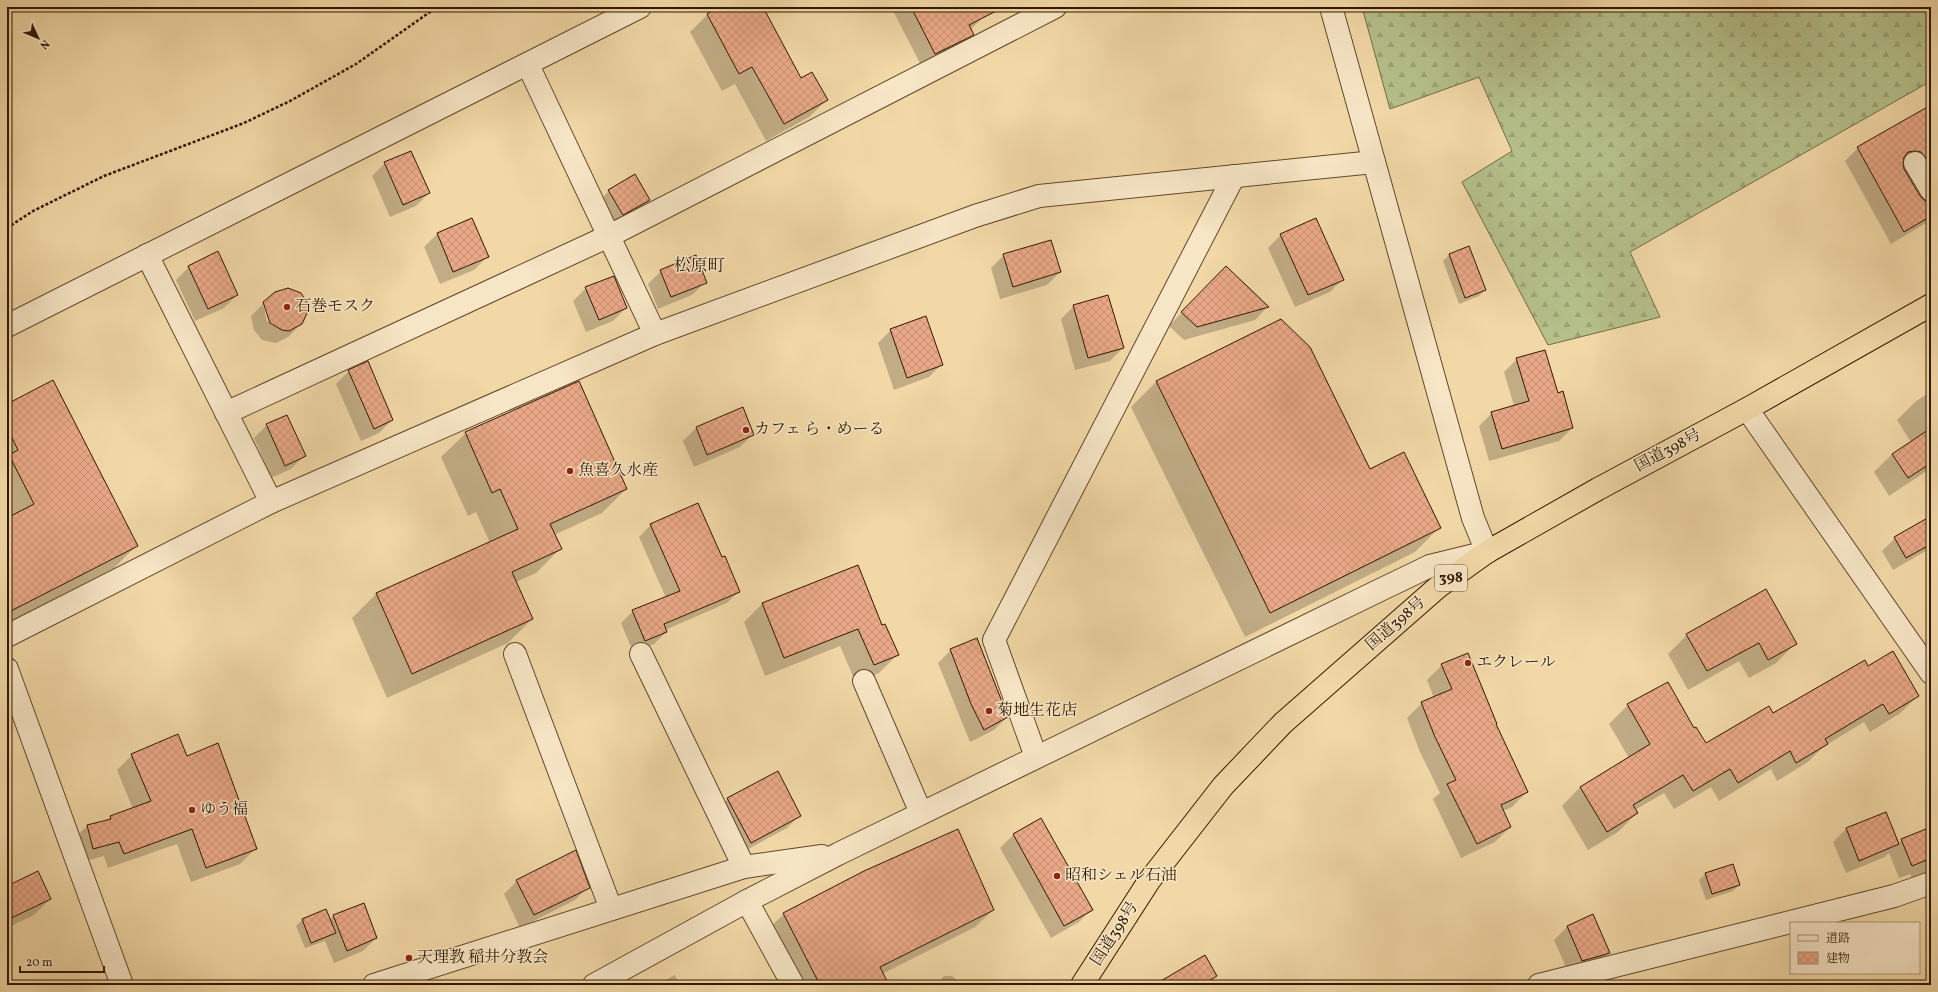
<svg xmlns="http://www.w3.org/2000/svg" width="1938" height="992" viewBox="0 0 1938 992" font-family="Vollkorn,'Noto Serif JP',serif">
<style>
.forest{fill:url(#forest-firs);stroke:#726c46}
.shadow{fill:#0003;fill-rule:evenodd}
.building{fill:url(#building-cross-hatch);stroke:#301800}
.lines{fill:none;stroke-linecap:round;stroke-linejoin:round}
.minor-casing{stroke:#60482a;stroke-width:24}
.highway-casing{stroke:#301800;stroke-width:24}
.path{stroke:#301800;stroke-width:2.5;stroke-dasharray:3 2;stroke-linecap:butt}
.minor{stroke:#f7e6c6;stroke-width:22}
.highway{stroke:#f2d8a7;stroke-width:22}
.poi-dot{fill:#8f2418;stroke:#f7e6c6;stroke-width:1.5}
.labels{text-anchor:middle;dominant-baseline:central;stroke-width:3;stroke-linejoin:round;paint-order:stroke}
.shield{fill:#f7e6c6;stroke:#6c563b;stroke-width:1}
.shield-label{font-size:15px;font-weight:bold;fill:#301800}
.poi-label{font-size:16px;fill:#301800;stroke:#f7e6c6;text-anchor:start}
.street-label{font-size:16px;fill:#301800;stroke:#f7e6c6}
.neighbourhood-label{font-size:17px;fill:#301800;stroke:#f7e6c6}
</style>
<defs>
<pattern id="forest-firs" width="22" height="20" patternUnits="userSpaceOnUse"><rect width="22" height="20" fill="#b5c08b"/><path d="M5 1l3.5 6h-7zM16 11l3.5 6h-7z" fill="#9ca476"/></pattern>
<pattern id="building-cross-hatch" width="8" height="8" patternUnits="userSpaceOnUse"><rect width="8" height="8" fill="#e9a887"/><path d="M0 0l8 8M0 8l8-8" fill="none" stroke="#c89073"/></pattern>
</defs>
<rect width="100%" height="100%" fill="#f2d8a7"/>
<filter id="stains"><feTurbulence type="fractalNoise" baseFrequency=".005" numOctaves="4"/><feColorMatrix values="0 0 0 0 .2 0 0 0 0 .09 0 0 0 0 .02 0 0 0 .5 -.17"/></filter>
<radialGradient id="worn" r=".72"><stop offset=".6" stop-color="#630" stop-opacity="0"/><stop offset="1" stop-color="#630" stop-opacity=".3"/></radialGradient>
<polygon class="forest" points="1362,7 1931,7 1931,81 1630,252 1660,317 1548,345 1462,182 1512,151 1479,77 1390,109"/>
<g class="shadow">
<polygon points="721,7 762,7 800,79 827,100 809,117 766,141 735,84 722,91 690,32 707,15"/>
<polygon points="891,7 978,7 983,17 970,30 972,35 959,48 922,67"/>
<path d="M 1930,107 L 1931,220 L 1891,244 L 1845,161 L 1858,148 ZM 1902,163 L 1908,165 L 1929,197 L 1931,204 L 1924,202 L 1903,170 Z"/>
<polygon points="385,163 429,193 416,206 390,217 372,176"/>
<polygon points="609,191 649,200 636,213 610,227 596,204"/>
<polygon points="437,234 487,257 474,270 440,284 424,247"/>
<polygon points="1281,235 1343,279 1330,292 1295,307 1268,248"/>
<polygon points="1469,247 1485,290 1479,296 1459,304 1443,261 1449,255"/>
<polygon points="1004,255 1060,272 1047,285 1000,299 991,268"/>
<polygon points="189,267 237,295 224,308 195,321 176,280"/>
<polygon points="661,271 705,282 692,295 658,309 648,284"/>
<polygon points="1213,280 1267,307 1255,320 1184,340 1169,326"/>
<polygon points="586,288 626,308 613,321 586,332 573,301"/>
<polygon points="281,290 294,290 300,294 301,324 288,337 276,343 262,340 254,330 251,316 263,304 267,322 269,321 265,303 275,292"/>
<polygon points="1074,306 1123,348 1110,361 1075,370 1061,319"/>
<polygon points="1281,320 1370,470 1440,527 1415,552 1245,637 1131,407 1156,382"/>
<polygon points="891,330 942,364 929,377 894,390 878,343"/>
<polygon points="1517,359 1557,394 1572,428 1559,441 1489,461 1479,426 1492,413 1514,406 1504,372"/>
<polygon points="349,371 392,420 379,433 361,441 336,384"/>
<polygon points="1931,391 1931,474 1928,470 1889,496 1874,472 1892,454 1911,442 1897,420 1915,402"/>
<polygon points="7,405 137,545 114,568 7,623"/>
<polygon points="742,408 753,434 740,447 694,467 683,441 696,428"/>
<polygon points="267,425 304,456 291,469 271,478 254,438"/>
<polygon points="466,433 626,489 602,513 554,535 560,549 536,573 516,582 532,619 508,643 387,698 352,618 376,594 490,543 476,512 468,516 441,457"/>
<polygon points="1931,517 1931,548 1893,570 1882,551 1895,538"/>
<polygon points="651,525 721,558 739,591 727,603 665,630 666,632 654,644 633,652 621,623 633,611 666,598 639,537"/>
<polygon points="762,604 882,626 897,655 879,673 856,683 840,646 765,676 744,622"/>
<polygon points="1687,635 1795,644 1776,663 1749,678 1739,661 1688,690 1668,654"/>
<polygon points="951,650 1007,717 994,730 970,742 938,663"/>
<polygon points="1442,665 1495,725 1527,792 1512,807 1503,811 1510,827 1495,842 1461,858 1433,799 1440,793 1420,752 1407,718 1422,703 1434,698 1427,680"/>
<polygon points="1868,668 1918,696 1899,714 1870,732 1864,722 1823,747 1808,762 1777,781 1771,769 1719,801 1711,787 1674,809 1664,793 1635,810 1637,813 1618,832 1588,850 1562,806 1580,787 1629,758 1609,724 1628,705 1694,729 1705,745 1773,715"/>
<polygon points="132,755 255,849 240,864 191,882 177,844 108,868 104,856 78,863 72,841 87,826 106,821 111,817 133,809 117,770"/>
<polygon points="728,799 800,815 787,828 737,855 715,812"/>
<polygon points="1885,813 1898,844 1902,840 1931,828 1931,874 1913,881 1910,874 1899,878 1889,853 1885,857 1846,873 1833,842 1846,829"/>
<polygon points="1041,819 1092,909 1079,922 1051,938 1000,848 1013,835"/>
<polygon points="1706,874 1739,885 1733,891 1706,900 1699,880"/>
<polygon points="517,881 588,887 575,900 520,928 504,894"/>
<polygon points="7,887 50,899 34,915 7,928"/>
<polygon points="363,904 376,938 363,951 334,963 325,941 305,948 296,926 303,919 329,920 333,916"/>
<polygon points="993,910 975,927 882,974 888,985 793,985 766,931 784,914"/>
<polygon points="1592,916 1609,953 1596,966 1569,974 1554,940 1567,927"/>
<polygon points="675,975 679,985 656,985"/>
<polygon points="944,976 952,976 962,985 936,985"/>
<polygon points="1216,976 1210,982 1212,985 1158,985"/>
<polygon points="1931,980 1931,985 1920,985"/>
</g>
<g class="building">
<polygon points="719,7 763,7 801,78 812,72 828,100 784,124 752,67 739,74 707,14"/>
<polygon points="911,7 1004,7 969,25 974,35 935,54"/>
<polygon points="1931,105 1931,165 1921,152 1915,151 1908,152 1904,157 1903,163 1904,169 1920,196 1925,201 1931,202 1931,216 1904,232 1857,147"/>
<polygon points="411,151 430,193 403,205 384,162"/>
<polygon points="635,174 650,200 623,215 608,190"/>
<polygon points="472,218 489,257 453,272 437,233"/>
<polygon points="1316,218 1344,280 1308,295 1280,234"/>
<polygon points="1051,240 1061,272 1013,287 1003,254"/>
<polygon points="1469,246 1486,290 1465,298 1449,254"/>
<polygon points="218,251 238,295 208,309 188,266"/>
<polygon points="696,255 707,283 671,297 660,270"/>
<polygon points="1226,266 1269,307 1197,327 1181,312"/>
<polygon points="614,276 627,308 599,320 585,287"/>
<polygon points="288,288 301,293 308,304 308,311 302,324 289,331 282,330 270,323 263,302 275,292"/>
<polygon points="1108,295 1124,348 1088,358 1073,305"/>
<polygon points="926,316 943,365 907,378 890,329"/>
<polygon points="1281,319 1310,347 1370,469 1404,452 1441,528 1270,613 1156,381"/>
<polygon points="1545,350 1558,393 1563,391 1573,428 1502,449 1491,412 1529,401 1516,358"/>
<polygon points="368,361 393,420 374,429 348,370"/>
<polygon points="53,380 138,546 7,613 7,518 34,504 9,455 18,450 7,428 7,404"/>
<polygon points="579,381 627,489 550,524 562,549 512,572 533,619 412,674 376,593 518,529 500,489 492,493 465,432"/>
<polygon points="743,407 754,435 707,455 696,427"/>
<polygon points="287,415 306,456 285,466 266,424"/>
<polygon points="1931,428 1931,463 1908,478 1892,454"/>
<polygon points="698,503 722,557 725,556 740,592 664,624 667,632 645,641 632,610 680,591 650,524"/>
<polygon points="1931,516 1931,544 1906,558 1894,537"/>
<polygon points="858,565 882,625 885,624 899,655 874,665 858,629 784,658 762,603"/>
<polygon points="1766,589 1797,644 1768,660 1759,643 1707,671 1686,634"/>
<polygon points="977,638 1008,717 984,730 971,704 950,649"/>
<polygon points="1893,651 1919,696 1889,714 1883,704 1825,739 1828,744 1796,763 1790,751 1738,783 1730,769 1693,791 1683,775 1633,805 1638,813 1607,832 1580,787 1650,744 1627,704 1668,682 1694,728 1696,727 1706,743 1769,706 1773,713 1865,660 1868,666"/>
<polygon points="1468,653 1497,724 1496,724 1528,792 1501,805 1511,827 1477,844 1447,784 1456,780 1435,737 1421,702 1452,689 1441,664"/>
<polygon points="178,734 187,756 218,743 257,849 206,868 192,829 124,854 119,842 93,849 87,825 111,819 110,816 151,801 131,754"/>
<polygon points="778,771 801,816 751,843 727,798"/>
<polygon points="1886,812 1899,844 1859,861 1846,828"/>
<polygon points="1041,818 1093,910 1064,926 1013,834"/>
<polygon points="1931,827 1931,858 1912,866 1901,839"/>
<polygon points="958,829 994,910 880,967 889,985 820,985 783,913 864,871"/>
<polygon points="576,850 590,888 534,915 516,880"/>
<polygon points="1733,864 1740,885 1712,894 1705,873"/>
<polygon points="38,871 51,899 7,920 7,886"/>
<polygon points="364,903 377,938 347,951 333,915"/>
<polygon points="326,909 336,933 311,943 302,919"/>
<polygon points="1593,914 1610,953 1582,961 1567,926"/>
<polygon points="1205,955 1217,976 1202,985 1154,985"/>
</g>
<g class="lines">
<g class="minor-casing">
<g id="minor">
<polyline points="528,65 655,334"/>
<polyline points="1915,163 1931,190"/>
<polyline points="147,255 271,502"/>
<polyline points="7,326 640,7"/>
<polyline points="1747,409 1931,673"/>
<polyline points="226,413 609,236 1055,7"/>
<polyline points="7,636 271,502 655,334 975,216 1039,196 1374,162"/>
<polyline points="515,654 611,909"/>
<polyline points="641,654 744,867"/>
<polyline points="7,669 122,985"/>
<polyline points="864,681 921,813"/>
<polyline points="1036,757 994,640 1234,176"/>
<polyline points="747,901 793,985"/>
<polyline points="374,985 744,867 822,856"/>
<polyline points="594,985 747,901 838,854 1376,592 1430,566 1487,552 1473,518 1331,7"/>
<polyline points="1539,985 1894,896 1931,883"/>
</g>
</g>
<g class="highway-casing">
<polyline id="highway" points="1082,985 1149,881 1223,786 1283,723 1438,587 1487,552 1598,489 1747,409 1931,305"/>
</g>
<polyline class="path" points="7,228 33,211 104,176 244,123 290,101 356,64 437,7"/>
<use href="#minor" class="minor"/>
<use href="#highway" class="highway"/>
</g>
<g class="poi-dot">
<circle cx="287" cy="307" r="4"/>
<circle cx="746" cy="430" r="4"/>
<circle cx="570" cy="471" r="4"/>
<circle cx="1468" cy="663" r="4"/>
<circle cx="989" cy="711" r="4"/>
<circle cx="192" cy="810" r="4"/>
<circle cx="1057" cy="876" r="4"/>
<circle cx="409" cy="958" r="4"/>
</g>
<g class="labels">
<rect class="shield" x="1435" y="565" width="32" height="26" rx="3"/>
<g class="shield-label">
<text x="1451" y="578">398</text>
</g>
<g class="poi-label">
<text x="295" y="307">石巻モスク</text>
<text x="754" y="430">カフェ ら・めーる</text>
<text x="578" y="471">魚喜久水産</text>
<text x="1476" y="663">エクレール</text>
<text x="997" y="711">菊地生花店</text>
<text x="200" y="810">ゆう福</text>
<text x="1065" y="876">昭和シェル石油</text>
<text x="417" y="958">天理教 稲井分教会</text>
</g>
<g class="street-label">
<text transform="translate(1668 451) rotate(-28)">国道398号</text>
<text transform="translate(1396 624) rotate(-41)">国道398号</text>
<text transform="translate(1115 934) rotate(-57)">国道398号</text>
</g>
<g class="neighbourhood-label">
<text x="699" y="266">松原町</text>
</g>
</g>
<rect width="1938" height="992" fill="none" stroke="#f2d8a7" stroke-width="24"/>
<rect x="8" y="8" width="1922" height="976" fill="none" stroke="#301800" stroke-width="2"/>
<rect x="12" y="12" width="1914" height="968" fill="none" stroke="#301800"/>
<rect x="1790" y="922" width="130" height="52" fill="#f7e6c6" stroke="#a79477"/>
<rect x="1798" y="935" width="20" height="6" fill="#f7e6c6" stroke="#a79477"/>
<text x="1826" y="942" font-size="12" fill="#301800">道路</text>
<rect x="1798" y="952" width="20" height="12" fill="url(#building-cross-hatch)" stroke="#a79477"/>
<text x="1826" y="962" font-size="12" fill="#301800">建物</text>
<g transform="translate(38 38) rotate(134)" stroke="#f7e6c6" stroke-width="3" paint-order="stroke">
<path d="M0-3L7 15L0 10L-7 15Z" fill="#301800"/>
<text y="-6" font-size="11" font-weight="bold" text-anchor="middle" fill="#301800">N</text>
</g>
<path d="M20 966v6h84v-6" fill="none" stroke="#301800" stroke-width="2"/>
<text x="26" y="966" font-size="12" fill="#301800" stroke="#f7e6c6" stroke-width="3" paint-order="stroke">20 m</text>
<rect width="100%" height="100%" filter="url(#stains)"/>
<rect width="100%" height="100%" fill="url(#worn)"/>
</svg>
